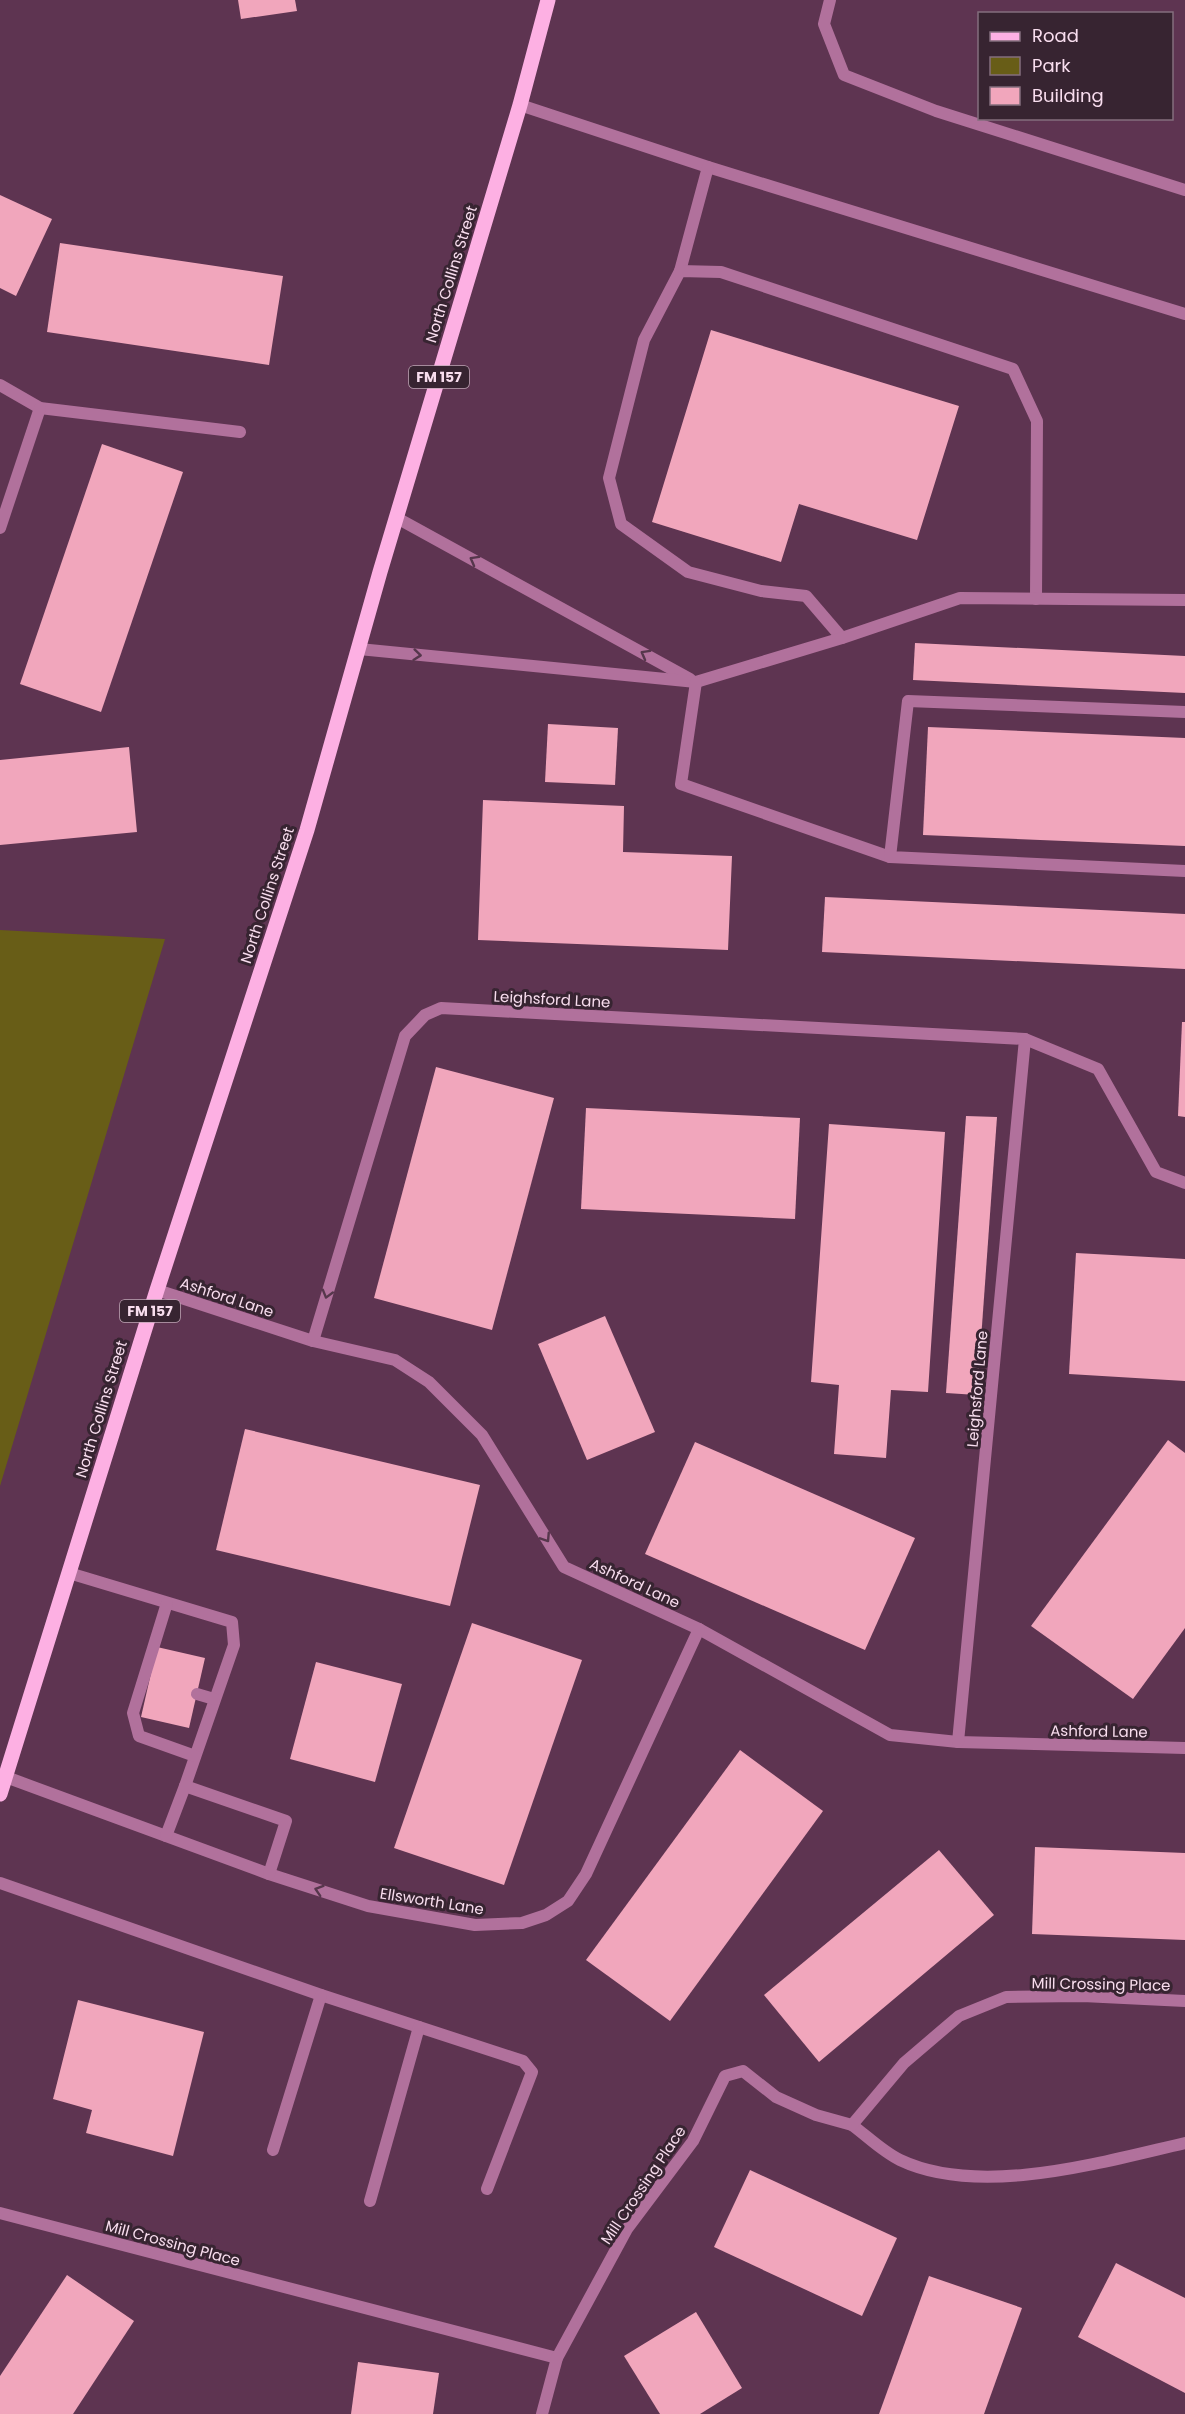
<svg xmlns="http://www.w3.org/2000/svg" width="1185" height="2414" viewBox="0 0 1185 2414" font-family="Poppins,sans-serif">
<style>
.green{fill:#685d17}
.building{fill:#f1a6bc}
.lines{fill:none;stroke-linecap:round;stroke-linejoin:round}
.service{stroke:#b1719c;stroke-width:12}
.primary{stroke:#fdb0e3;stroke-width:15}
.oneway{stroke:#56374c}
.labels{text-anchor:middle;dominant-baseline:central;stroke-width:6;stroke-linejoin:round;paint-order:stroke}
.shield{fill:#372431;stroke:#bea6b5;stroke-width:1.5}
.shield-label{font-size:14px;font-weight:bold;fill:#f8ddee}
.street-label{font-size:15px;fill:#f8ddee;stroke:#372431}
</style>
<rect width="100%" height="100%" fill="#5e3451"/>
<polygon class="green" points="0,930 165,939 0,1486"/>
<g class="building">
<polygon points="238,0 295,0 297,11 241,19"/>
<polygon points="0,195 52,219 16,296 0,288"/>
<polygon points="60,243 283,276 269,365 47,332"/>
<polygon points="711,330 959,406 917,540 799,504 781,562 652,522"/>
<polygon points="102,444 183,472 101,712 20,684"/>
<polygon points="915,643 1185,656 1185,693 913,680"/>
<polygon points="548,724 618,728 615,785 545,782"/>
<polygon points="928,727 1185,738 1185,846 923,835"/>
<polygon points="129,747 137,832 0,845 0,760"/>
<polygon points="483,800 624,806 623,852 732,856 728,950 478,940"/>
<polygon points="825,897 1185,914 1185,969 822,952"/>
<polygon points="1182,1022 1185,1022 1185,1117 1178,1116"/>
<polygon points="436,1067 554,1098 492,1330 374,1298"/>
<polygon points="586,1108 800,1118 795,1219 581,1209"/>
<polygon points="966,1116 997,1117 977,1395 946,1393"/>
<polygon points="829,1124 945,1132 928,1392 891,1390 886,1458 834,1454 839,1385 811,1382"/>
<polygon points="1076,1253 1185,1259 1185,1381 1069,1374"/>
<polygon points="605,1316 655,1432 587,1460 538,1344"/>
<polygon points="245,1429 480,1485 450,1606 216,1550"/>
<polygon points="1168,1440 1185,1453 1185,1628 1133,1699 1031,1626"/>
<polygon points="695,1442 915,1538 865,1650 645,1554"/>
<polygon points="472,1623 582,1660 504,1885 394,1848"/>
<polygon points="157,1647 205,1658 189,1728 141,1717"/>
<polygon points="316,1662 402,1684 375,1782 290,1759"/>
<polygon points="740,1750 823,1811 670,2021 586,1960"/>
<polygon points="1035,1847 1185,1853 1185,1940 1032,1934"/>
<polygon points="939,1850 994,1915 819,2062 764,1995"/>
<polygon points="78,2000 204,2032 173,2156 86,2133 92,2110 53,2099"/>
<polygon points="750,2170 897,2238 862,2316 714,2247"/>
<polygon points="1116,2263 1185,2298 1185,2393 1078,2337"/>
<polygon points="67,2275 134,2321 73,2414 0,2414 0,2376"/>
<polygon points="929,2276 1022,2308 984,2414 879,2414"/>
<polygon points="696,2312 742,2388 700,2414 660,2414 624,2356"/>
<polygon points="358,2362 439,2373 433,2414 351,2414"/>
</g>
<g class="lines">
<g class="service">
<polyline points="830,0 824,24 844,75 936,111 1185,190"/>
<polyline points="520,105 708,167 1185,314"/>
<polyline points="680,271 708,167"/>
<polyline points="0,385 40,408 240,432"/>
<polyline points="397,518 690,679"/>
<polyline points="0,528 40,408"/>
<polyline points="842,638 806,596 761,591 688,572 621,524 609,478 644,340 680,271 721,272 1013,369 1037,421 1036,599"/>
<polyline points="359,649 696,682 842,638 960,598 1185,600"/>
<polyline points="696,682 681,784 890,857"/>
<polyline points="1185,712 908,701 890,857 1185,871"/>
<polyline points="1025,1039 1098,1069 1156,1172 1185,1183"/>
<polyline points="157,1290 313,1341 395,1360 429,1382 482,1435 564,1567 699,1629 890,1735 958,1742 1185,1748"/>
<polyline points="313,1341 405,1036 425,1015 441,1008 1025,1039 958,1742"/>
<polyline points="69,1573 232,1622 234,1645 185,1786"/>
<polyline points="167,1603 133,1713 139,1736 195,1756"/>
<polyline points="197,1694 214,1699"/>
<polyline points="6,1777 269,1874 368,1906 475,1925 522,1923 546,1915 568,1901 586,1874 699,1629"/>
<polyline points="166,1836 185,1786 286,1821 269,1874"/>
<polyline points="0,1883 321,1995 523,2061 532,2072 487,2189"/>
<path d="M 852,2125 C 867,2136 883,2152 900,2160 C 980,2198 1102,2162 1185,2143"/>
<polyline points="273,2150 321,1995"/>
<polyline points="370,2201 419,2027"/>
<polyline points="0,2213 557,2358"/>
<polyline points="542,2414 557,2358 627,2229 693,2141 725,2076 743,2071 776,2097 816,2115 852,2125 904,2063 959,2016 1006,1997 1083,1996 1185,2001"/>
</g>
<polyline class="primary" points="0,1794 157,1290 307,830 380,572 520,105 548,0"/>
</g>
<defs><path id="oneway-chevron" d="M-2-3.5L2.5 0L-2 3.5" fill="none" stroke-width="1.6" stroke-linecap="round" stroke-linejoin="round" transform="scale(1.5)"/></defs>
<g class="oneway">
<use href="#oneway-chevron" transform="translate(474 560) rotate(-151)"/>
<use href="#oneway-chevron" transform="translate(645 654) rotate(-151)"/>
<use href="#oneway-chevron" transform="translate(417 655) rotate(6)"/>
<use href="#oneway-chevron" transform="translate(327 1294) rotate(106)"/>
<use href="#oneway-chevron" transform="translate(546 1538) rotate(57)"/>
<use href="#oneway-chevron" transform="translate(319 1890) rotate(-162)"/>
</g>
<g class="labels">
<g class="shield">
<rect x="409" y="366" width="60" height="22" rx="4.5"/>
<rect x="120" y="1300" width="60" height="22" rx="4.5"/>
</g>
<g class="shield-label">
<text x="439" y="377">FM 157</text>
<text x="150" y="1311">FM 157</text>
</g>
<g class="street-label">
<text transform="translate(451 274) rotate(-73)">North Collins Street</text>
<text transform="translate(267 895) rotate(-72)">North Collins Street</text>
<text transform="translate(552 999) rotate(3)">Leighsford Lane</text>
<text transform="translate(227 1297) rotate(18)">Ashford Lane</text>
<text transform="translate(977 1389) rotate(-85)">Leighsford Lane</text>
<text transform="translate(101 1409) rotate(-73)">North Collins Street</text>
<text transform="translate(635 1583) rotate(25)">Ashford Lane</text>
<text transform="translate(1099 1731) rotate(1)">Ashford Lane</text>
<text transform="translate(432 1901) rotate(9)">Ellsworth Lane</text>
<text transform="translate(1101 1984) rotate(1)">Mill Crossing Place</text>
<text transform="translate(643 2185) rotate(-56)">Mill Crossing Place</text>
<text transform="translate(173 2243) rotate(15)">Mill Crossing Place</text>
</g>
</g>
<rect x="978" y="12" width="195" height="108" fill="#372431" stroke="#846e7d" stroke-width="1.5"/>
<rect x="990" y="32" width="30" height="9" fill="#fdb0e3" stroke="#846e7d" stroke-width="1.5"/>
<text x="1032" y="42" font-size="18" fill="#f8ddee">Road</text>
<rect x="990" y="57" width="30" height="18" fill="#685d17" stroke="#846e7d" stroke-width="1.5"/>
<text x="1032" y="72" font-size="18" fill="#f8ddee">Park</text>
<rect x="990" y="87" width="30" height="18" fill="#f1a6bc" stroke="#846e7d" stroke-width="1.5"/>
<text x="1032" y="102" font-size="18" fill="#f8ddee">Building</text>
</svg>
